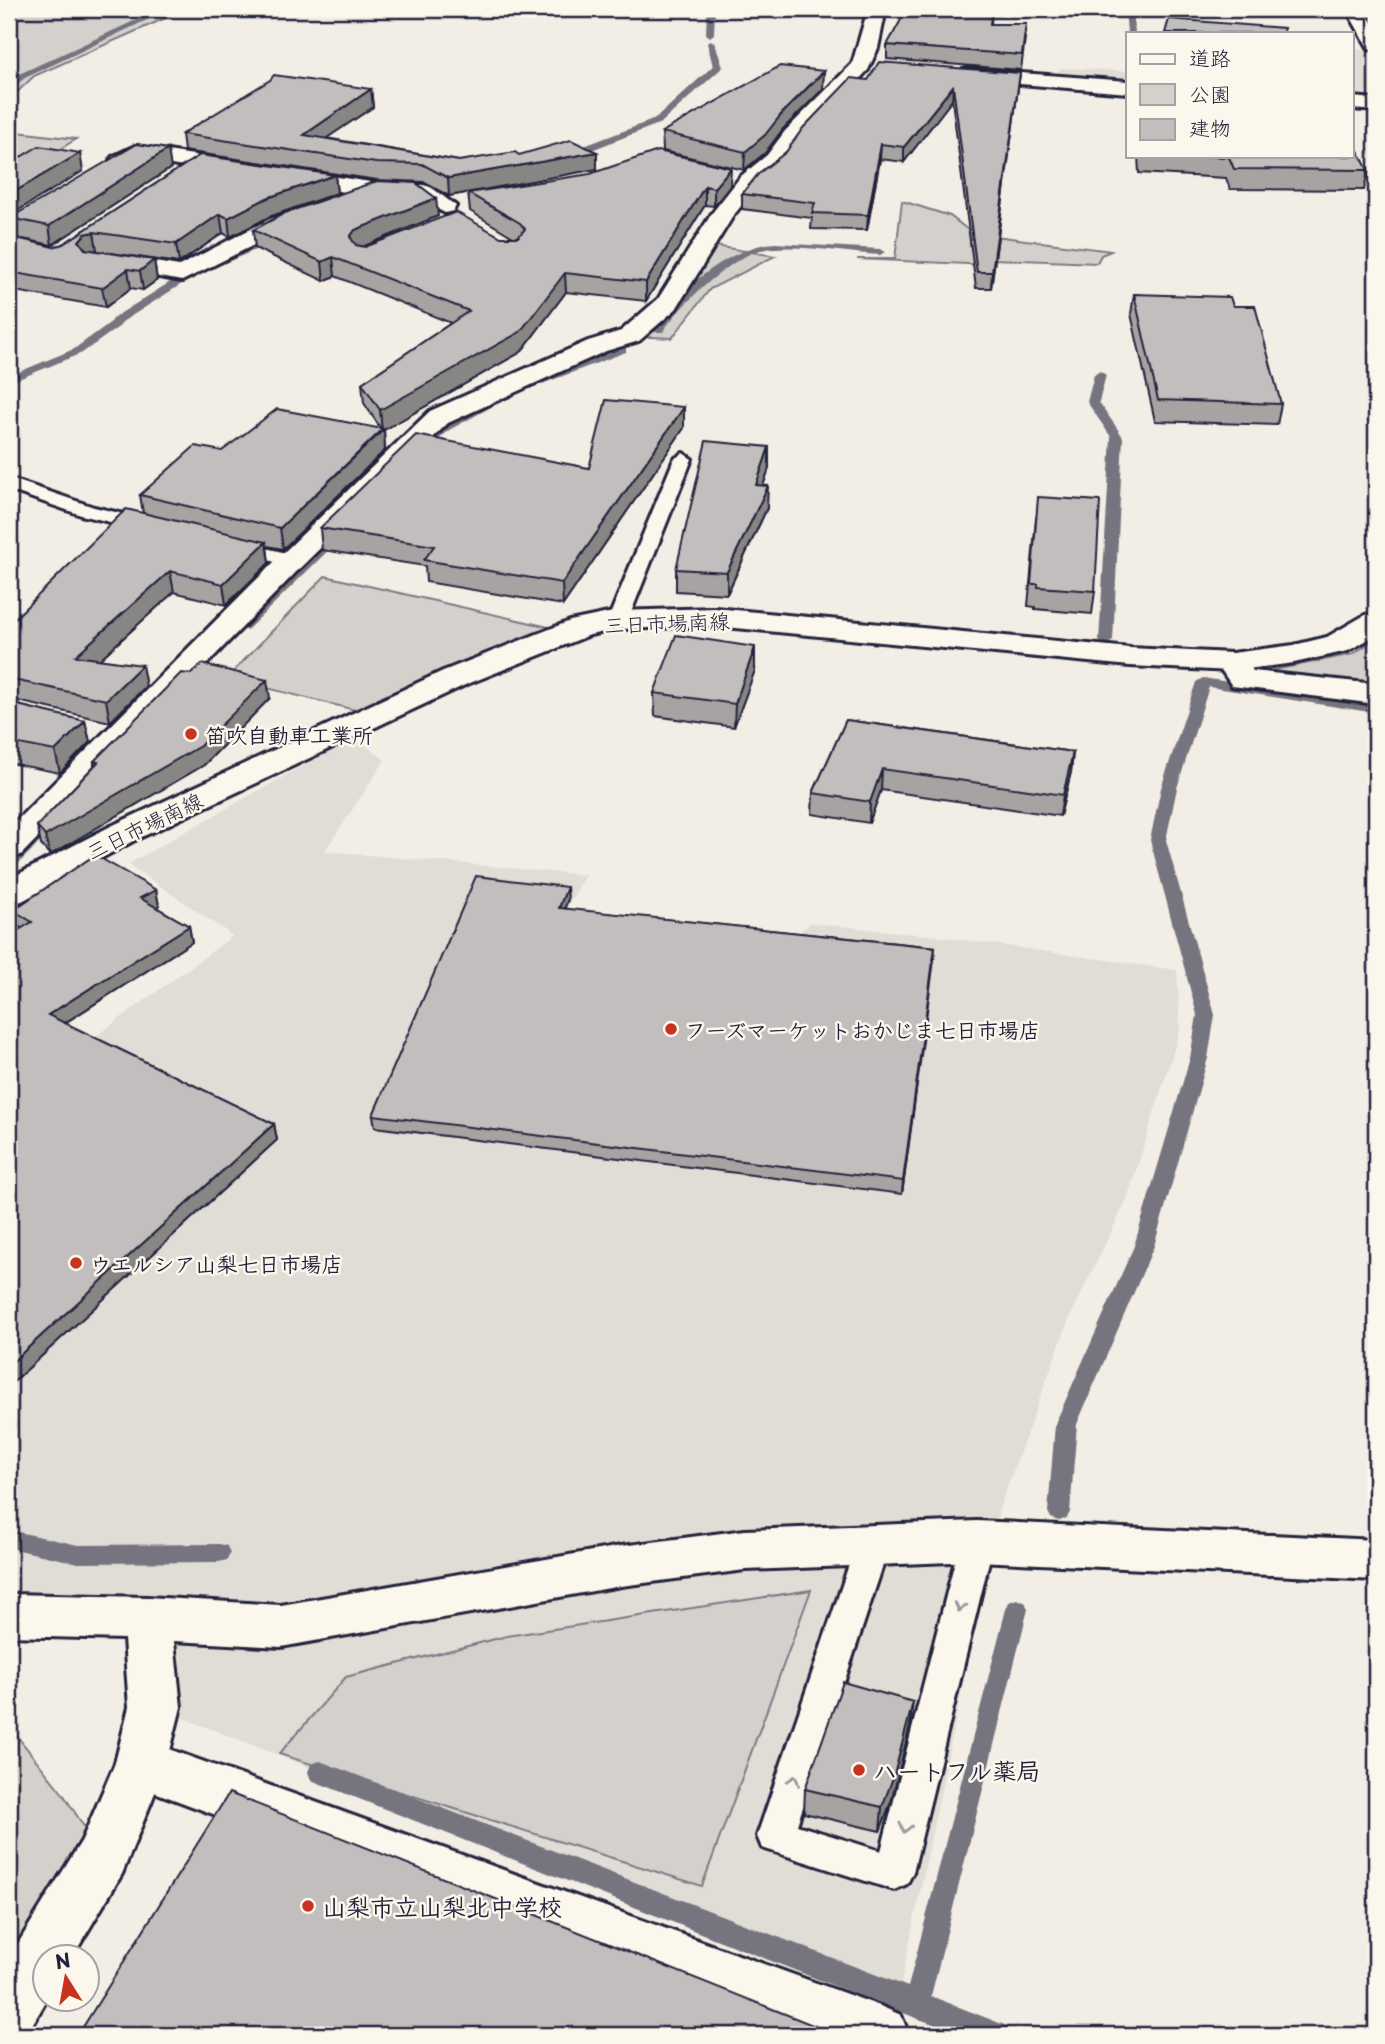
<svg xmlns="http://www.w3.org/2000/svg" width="1385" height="2044" viewBox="0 0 1385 2044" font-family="'Playpen Sans','Klee One',sans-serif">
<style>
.built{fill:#e0dcd6}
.green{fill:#d4d1cc;stroke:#7b7a84;stroke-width:2}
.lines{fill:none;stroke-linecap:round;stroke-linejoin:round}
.stream{fill:#76747f;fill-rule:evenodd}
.lane-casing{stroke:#22223b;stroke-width:6}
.street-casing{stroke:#22223b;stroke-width:6}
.secondary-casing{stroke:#22223b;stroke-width:6}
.lane{fill:#fbf7ec;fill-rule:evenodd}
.street{fill:#fbf7ec;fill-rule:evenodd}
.secondary{fill:#fbf7ec;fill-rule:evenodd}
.wall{fill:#a7a3a3;stroke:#22223b;stroke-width:2}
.shaded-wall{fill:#888585;stroke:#22223b;stroke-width:2}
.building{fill:#c2bebe;stroke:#22223b;stroke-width:2}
.oneway{stroke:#99979c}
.poi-dot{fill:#c8321e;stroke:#fbf7ec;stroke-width:2.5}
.labels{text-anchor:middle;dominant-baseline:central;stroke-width:5;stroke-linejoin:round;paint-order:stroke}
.street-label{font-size:21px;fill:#22223b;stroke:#fbf7ec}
.poi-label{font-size:21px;font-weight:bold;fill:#22223b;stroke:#fbf7ec;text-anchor:start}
.near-poi-label{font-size:24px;font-weight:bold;fill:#22223b;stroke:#fbf7ec;text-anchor:start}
</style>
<rect width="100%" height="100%" fill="#f2eee5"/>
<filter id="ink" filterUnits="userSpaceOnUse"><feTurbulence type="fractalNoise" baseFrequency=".0143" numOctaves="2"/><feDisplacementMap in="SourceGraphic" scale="14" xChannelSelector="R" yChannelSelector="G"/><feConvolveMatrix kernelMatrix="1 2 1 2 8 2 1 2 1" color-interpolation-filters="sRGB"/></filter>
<g filter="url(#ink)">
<g class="built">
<polygon points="1352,49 1368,50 1376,66 1376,105 1352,103"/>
<polygon points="1061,68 1128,71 1128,87 1050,82"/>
<polygon points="354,737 385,760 325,851 585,875 560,920 786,945 810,923 936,936 1177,970 1180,1030 1127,1199 1069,1319 999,1509 898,1998 155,1707 147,1618 9,1615 9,1103 62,1061 233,936 128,864"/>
</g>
<g class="green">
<polygon points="16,9 186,9 34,76 9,100 9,13"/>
<polygon points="9,131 76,139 9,182"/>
<polygon points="902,201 950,216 972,233 1111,251 1101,255 1097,263 992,259 990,265 857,259 895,259"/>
<polygon points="703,244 775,256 710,289 672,338 630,336"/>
<polygon points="325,576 562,630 367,713 227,678"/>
<polygon points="1376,638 1376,694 1261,681 1259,673 1353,654"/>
<polygon points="811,1590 702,1886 279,1754 346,1677 507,1636"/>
<polygon points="9,1726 63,1794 103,1856 9,2010"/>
</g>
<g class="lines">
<g class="stream">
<polygon points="160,9 170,9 25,78 9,90 9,82 19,74"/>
<polygon points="707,9 715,9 714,34 710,37 706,34"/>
<polygon points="1125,9 1133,9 1135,33 1127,33"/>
<polygon points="711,40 715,43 723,67 661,123 571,158 563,158 563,154 655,119 713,66 707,43"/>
<polygon points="274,235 279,238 278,240 191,278 122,322 120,326 82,353 9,383 9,376 74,349 111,322 113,318 183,274"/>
<path d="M 775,243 L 880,249 L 885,252 L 880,255 C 844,253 796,243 761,250 C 731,257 679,306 663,332 L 655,332 L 653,330 C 674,292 732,245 775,243 Z"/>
<polygon points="622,347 626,348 626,352 534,387 524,384"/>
<polygon points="1100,371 1106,375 1099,402 1123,437 1113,641 1106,645 1099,641 1111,437 1087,402 1094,375"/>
<polygon points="489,399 493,400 493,406 449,430 420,458 412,458 412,452 441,424"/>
<polygon points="339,528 344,529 344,535 247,630 237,630 237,624 334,529"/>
<polygon points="1203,678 1376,705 1376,713 1209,687 1177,788 1166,840 1215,1015 1208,1058 1154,1246 1077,1424 1070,1512 1067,1518 1059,1521 1051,1518 1048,1512 1055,1424 1134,1246 1190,1058 1197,1015 1150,840 1161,788 1196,682"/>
<polygon points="33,835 39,837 41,840 39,843 18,864 9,865 9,855 27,837"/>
<polygon points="9,1530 78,1545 219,1544 227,1546 230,1553 227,1560 219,1562 78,1563 9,1548"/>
<polygon points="1017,1599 1025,1602 1028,1609 931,1996 1007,2026 1011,2035 965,2035 916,2018 311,1780 308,1772 311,1764 320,1761 908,1987 1006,1609 1009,1602"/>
</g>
<g class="lane-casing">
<g id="lane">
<polygon points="683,453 692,459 628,620 625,624 611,624 608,620 674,459"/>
<polygon points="9,478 94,507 158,522 161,526 158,530 151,532 81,515 9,490"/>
<polygon points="232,540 299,556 302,560 299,564 292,566 225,550 222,546 225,542"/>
<polygon points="977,1527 989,1531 994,1541 913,1872 907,1884 894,1890 762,1848 757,1836 856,1544 861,1534 873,1530 885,1534 890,1544 797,1825 881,1851 960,1541 965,1531"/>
</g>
</g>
<g class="street-casing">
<g id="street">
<polygon points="868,9 886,9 878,48 868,70 801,141 783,165 757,186 733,216 676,309 639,341 606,351 448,423 302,566 21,855 9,858 9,828 282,554 430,411 588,341 621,331 658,299 712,213 741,176 767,155 785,131 852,64"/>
<polygon points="967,69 1128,81 1128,93 960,79 957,75 960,71"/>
<polygon points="1352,97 1376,99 1376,111 1352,109"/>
<polygon points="135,146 377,183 423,185 431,187 456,206 453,211 445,213 418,199 377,197 139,160 128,167 112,167 109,162 112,157"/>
<polygon points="301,209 309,211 312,216 309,221 286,229 182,281 102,267 94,265 90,260 94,255 102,253 179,266 270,219"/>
<polygon points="1232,653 1243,655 1253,671 1376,684 1376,704 1232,686 1216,662 1221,655"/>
<polygon points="141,1739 880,2006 901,2015 909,2035 804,2035 122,1780 115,1763 122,1746"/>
</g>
</g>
<g class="secondary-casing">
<g id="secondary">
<polygon points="1346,9 1364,9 1376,29 1376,51 1369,49"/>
<polygon points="715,608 1130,648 1232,653 1294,645 1327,637 1365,615 1376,613 1376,635 1348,651 1294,663 1232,671 1130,666 715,626 618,629 590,635 465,685 133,841 22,901 9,904 9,879 109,827 443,671 570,621 618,611"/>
<polygon points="977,1521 1376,1540 1376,1580 977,1561 745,1570 621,1586 281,1647 174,1641 181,1707 167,1763 122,1874 73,1956 46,1956 46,1998 48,1998 29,2030 9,2035 9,1958 82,1840 115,1763 129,1707 124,1639 9,1636 9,1594 147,1597 281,1605 621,1546 745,1530"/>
</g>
</g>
<use href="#lane" class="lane"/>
<use href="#street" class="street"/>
<use href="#secondary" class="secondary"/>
</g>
<g class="wall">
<polygon points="992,10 991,24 1025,38 1021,70 887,59 887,45"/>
<polygon points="1020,73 991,288 976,288 952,100 904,162 880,159 867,230 811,229 812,218 742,209 742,194 786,152 868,80"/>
<polygon points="371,89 373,107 326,138 459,161 597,152 597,169 449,196 423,182 377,180 184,151 182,134"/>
<polygon points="823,89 783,129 765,153 744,170 663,151 662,132"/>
<polygon points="200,155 335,175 337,193 269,217 230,237 223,233 179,263 97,251 154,260 157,280 143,290 131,288 106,307 9,290 9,236 14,237 10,218 171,168 52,245 23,239 53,247 63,244"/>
<polygon points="1138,156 1352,156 1368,170 1364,190 1230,189 1226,178 1139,173"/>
<polygon points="730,186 714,206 705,205 646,301 566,292 521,352 384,430 385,450 283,549 267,546 269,563 226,605 174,592 100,659 146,686 110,722 9,699 9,624 143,513 140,495 222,451 381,429 364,403 362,383 451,323 335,276 324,281 255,248 253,230 438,216 363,246 501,237 513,237 470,211 468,193"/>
<polygon points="1134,294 1233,306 1281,404 1277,425 1155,421 1131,314"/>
<polygon points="684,407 684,428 563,605 426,582 425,566 322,550 320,528 589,468"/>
<polygon points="769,468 763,486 767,508 727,594 676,591 676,569"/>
<polygon points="1036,518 1095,591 1092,614 1035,609 1035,607 1028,606"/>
<polygon points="755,670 734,727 655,716 654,693"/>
<polygon points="270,698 204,765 50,855 41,845 37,826 94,766 94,761"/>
<polygon points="9,703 85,721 90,742 60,773 9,763"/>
<polygon points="846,720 1073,752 1071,772 1060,816 881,790 869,823 812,814 813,793"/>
<polygon points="156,890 159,906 156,907 189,926 192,942 65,1023 274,1124 277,1140 9,1386 21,928 17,925 13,910"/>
<polygon points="568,899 564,909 935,947 902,1194 375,1127 373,1115"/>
<polygon points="910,1726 892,1799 880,1831 804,1813 805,1789"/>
</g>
<g class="shaded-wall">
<polygon points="824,71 823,89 783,129 765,153 744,170 745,152"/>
<polygon points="1020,73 1018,87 991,288 992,272"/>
<polygon points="953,86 952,100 904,162 904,147"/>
<polygon points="371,89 373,107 306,152 304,135"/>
<polygon points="881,144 880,159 867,230 868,215"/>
<polygon points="168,149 171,168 52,245 49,226"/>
<polygon points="597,152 597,169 449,196 448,178"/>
<polygon points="80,153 83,171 9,216 9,195"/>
<polygon points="731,168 730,186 714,206 714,188"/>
<polygon points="335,175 337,193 269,217 230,237 228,218 267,198"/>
<polygon points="705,186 705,205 646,301 646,282"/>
<polygon points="436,198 438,216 357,249 350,237 355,230"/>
<polygon points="220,214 223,233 179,263 176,244"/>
<polygon points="94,232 97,250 88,252 79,241 85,234"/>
<polygon points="333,257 335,276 324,281 322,262"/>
<polygon points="154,260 157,280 143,290 140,271"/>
<polygon points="128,269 131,288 106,307 102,288"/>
<polygon points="565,273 566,292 521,352 384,430 385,450 283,549 280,528 382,431 380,410"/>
<polygon points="684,407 684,428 563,605 562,583"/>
<polygon points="769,447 769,468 756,507 756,485"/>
<polygon points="768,486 767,508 727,594 727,572"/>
<polygon points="266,542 269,563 226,605 223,584"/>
<polygon points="170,571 174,592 79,678 75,656"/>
<polygon points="755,647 755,670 734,727 735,704"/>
<polygon points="142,665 146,686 110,722 106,700"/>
<polygon points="267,680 270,698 204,765 50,855 45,836"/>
<polygon points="85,721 90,742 60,773 55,751"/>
<polygon points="1073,752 1071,772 1060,816 1063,795"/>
<polygon points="882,769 881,790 869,823 870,802"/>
<polygon points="567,887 568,899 560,921 559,908"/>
<polygon points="156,890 159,906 143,914 140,898"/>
<polygon points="189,926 192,942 52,1031 48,1015"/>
<polygon points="935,947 934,960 902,1194 903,1181"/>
<polygon points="274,1124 277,1140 9,1386 9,1365"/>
<polygon points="913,1702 910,1726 892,1799 880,1831 882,1807"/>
</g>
<g class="building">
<polygon points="907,9 972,9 992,10 990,24 1026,24 1022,55 887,45"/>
<polygon points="1169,19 1284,28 1283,33 1165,33"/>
<polygon points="879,62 1020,73 992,272 977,272 953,86 904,147 881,144 868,215 812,213 815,203 742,194 759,173 786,152 803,128 851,78 868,80"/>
<polygon points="780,66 824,71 784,111 765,135 745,152 662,132"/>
<polygon points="274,75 371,89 304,135 459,161 515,152 519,155 571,140 597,152 448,178 422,164 376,163 182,134 270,80"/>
<polygon points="1352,139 1368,170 1234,169 1229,157 1198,156 1352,156"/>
<polygon points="137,144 168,149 49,226 10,218"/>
<polygon points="39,146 80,153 9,195 9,164"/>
<polygon points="658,151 731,168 714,188 705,186 646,282 565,273 520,332 380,410 362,383 469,311 333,257 322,262 253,230 285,213 377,181 416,183 436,198 355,230 350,237 356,245 365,247 456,212 501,237 518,237 525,229 520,223 468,193 590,174"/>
<polygon points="200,155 335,175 267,198 228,218 220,214 176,244 94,232 85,234 79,241 85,249 154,260 140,271 128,269 102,288 9,272 9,236 53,247 63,244"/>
<polygon points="1134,294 1230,297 1233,306 1255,306 1281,404 1158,400"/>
<polygon points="606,400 684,407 562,583 424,560 434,546 320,528 416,435 589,468"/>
<polygon points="277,409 383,429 280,528 140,495 195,446 222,451"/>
<polygon points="706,441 769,447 756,485 768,486 727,572 676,569"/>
<polygon points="1038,497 1100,501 1095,591 1038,587 1038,584 1031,584"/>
<polygon points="126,509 266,542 223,584 170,571 75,656 142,665 106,700 9,679 9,624"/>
<polygon points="676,635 755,647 735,704 654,693"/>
<polygon points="202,664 267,680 200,746 45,836 37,826 98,762 94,761 181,673 191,674"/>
<polygon points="9,703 85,721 55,751 9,742"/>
<polygon points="846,720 1073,752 1063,795 882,769 870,802 813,793"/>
<polygon points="95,855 156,890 140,898 189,926 48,1015 274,1124 9,1365 9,936 32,922 13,910"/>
<polygon points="476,876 567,887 559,908 935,947 903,1181 373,1115"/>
<polygon points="843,1682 913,1702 894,1775 882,1807 805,1789"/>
<polygon points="229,1793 818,2027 815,2035 78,2035"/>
</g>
<defs><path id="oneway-chevron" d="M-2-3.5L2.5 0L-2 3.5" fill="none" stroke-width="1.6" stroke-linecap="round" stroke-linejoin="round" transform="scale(1.75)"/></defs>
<g class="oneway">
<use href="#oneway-chevron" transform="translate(960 1607) rotate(104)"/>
<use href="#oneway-chevron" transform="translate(794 1780) rotate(-71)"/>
<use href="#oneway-chevron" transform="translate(905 1828) rotate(104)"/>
</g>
</g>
<g class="poi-dot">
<circle cx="191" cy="734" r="7"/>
<circle cx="671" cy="1029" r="7"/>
<circle cx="76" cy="1263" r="7"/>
<circle cx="859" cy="1770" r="7"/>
<circle cx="308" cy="1906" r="7"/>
</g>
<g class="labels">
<g class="street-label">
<text transform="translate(667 622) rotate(-2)">三日市場南線</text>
<text transform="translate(144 825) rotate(-26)">三日市場南線</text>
</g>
<g class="poi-label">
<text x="205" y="734">笛吹自動車工業所</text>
<text x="685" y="1029">フーズマーケットおかじま七日市場店</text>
<text x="90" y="1263">ウエルシア山梨七日市場店</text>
</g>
<g class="near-poi-label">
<text x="873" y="1770">ハートフル薬局</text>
<text x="322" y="1906">山梨市立山梨北中学校</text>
</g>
</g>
<rect width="1385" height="2044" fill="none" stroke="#fbf7ec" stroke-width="35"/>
<rect x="18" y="18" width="1350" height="2009" fill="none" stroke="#22223b" stroke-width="2.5" filter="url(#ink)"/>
<rect x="1126" y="32" width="228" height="126" fill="#fbf7ec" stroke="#a4a2a5" stroke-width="2"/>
<rect x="1140" y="54" width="35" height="10" fill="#fbf7ec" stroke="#a4a2a5" stroke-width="2"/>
<text x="1189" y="66" font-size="21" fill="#22223b">道路</text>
<rect x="1140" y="84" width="35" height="21" fill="#d4d1cc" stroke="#a4a2a5" stroke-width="2"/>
<text x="1189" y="102" font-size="21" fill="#22223b">公園</text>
<rect x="1140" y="119" width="35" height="21" fill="#c2bebe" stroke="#a4a2a5" stroke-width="2"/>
<text x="1189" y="136" font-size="21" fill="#22223b">建物</text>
<g transform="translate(66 1978) rotate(349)"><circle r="33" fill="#fbf7ec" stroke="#a4a2a5" stroke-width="2"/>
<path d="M0-5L12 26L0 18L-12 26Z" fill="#c8321e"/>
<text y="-10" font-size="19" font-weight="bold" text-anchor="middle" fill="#22223b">N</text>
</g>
</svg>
